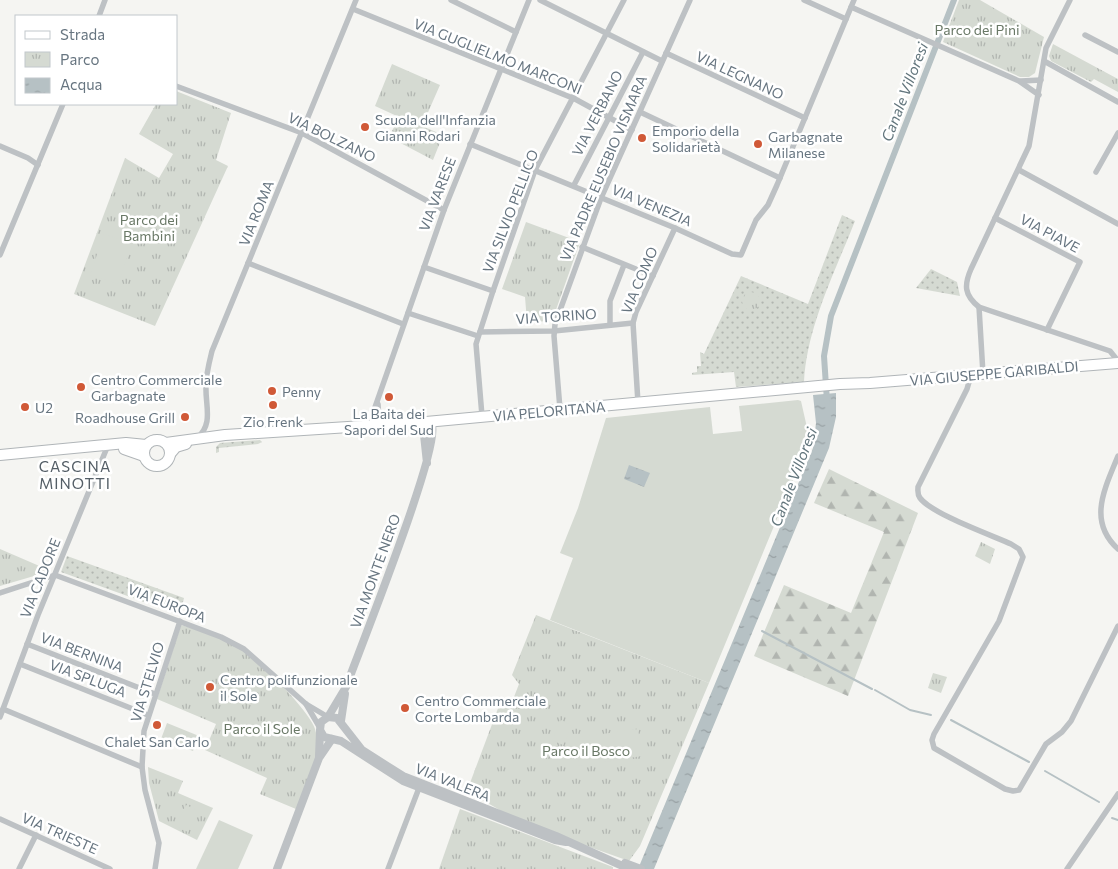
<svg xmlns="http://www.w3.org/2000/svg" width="1118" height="869" viewBox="0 0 1118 869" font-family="Commissioner,sans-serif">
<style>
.grass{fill:url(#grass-dots)}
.forest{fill:url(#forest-firs)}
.park{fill:url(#park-tufts)}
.pitch{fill:#d5dad2}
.water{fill:url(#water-ripples)}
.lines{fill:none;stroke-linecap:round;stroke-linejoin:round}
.stream{stroke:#b6c1c4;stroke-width:2}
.canal{stroke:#b6c1c4;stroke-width:6}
.primary-casing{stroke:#b0b5b8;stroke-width:12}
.minor{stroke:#bdc1c4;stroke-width:5.5}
.tertiary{stroke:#bdc1c4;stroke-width:8}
.primary{stroke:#fff;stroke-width:10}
.poi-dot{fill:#d05937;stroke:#fff;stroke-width:2}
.labels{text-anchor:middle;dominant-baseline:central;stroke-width:5;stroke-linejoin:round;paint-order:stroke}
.park-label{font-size:14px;fill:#697866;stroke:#fff}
.street-label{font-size:14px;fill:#677580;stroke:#fff}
.poi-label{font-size:14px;fill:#677580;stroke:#fff;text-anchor:start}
.water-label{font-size:15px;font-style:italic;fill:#63767d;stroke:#fff}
.neighbourhood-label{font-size:15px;letter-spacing:1px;fill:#545e66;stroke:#fff}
</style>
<defs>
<pattern id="grass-dots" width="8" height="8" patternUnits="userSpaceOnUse" patternTransform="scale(1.25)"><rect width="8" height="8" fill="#d5dad2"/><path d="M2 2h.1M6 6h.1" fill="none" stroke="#b1b5b0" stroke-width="1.8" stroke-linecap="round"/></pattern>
<pattern id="forest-firs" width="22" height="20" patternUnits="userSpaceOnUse" patternTransform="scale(1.25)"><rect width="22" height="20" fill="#d5dad2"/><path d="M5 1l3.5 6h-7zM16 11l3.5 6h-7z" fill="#b1b5b0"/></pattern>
<pattern id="park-tufts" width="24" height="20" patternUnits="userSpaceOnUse" patternTransform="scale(1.25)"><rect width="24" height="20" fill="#d5dad2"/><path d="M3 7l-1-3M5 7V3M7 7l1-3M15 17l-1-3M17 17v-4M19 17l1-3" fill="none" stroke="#b1b5b0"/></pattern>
<pattern id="water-ripples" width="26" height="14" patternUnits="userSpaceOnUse" patternTransform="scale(1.25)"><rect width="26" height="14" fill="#b6c1c4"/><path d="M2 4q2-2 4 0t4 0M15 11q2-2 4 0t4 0" fill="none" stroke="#98a1a4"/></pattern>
</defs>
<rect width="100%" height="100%" fill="#f5f5f2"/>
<g class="grass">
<path d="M 842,215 L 855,221 C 835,272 807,326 804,382 L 736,387 L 734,372 L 692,375 L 692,373 L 697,372 L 697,366 L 701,366 L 700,352 L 704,354 L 741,276 L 808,304 Z"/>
<polygon points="931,269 957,282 960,296 916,288"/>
<polygon points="260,440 262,442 258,444 219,448 219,452 216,453 216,447 220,443"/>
<polygon points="67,556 184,598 180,615 61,572"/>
</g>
<polygon class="forest" points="829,469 918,513 848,696 754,656 784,585 851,613 884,532 814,503"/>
<g class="park">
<polygon points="959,0 980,0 1044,37 1035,73 1029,77 1020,77 943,42"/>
<polygon points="1053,44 1118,79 1118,92 1094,79 1091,82 1051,61 1049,56"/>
<polygon points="392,64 440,85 422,126 443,135 433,160 389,137 399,117 375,106"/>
<polygon points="176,91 231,113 216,160 228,166 155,326 74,294 125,158 159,178 173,154 139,134 156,104 176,104"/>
<polygon points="526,222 580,242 552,321 527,322 525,297 502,289"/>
<circle cx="751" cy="301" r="9"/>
<polygon points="981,542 995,549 990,564 975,556"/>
<polygon points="0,549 51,571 0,586"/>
<polygon points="536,615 709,683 640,846 629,861 522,823 467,791 500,703 512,702 519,684 512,675"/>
<path d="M 181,625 C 202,631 223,637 242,648 C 256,656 311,713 315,729 C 323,755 306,785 296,809 L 260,794 L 267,778 L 205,750 L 216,724 L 157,699 Z"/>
<polygon points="933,673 947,677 941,693 928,688"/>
<polygon points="148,767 183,781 178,793 213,808 197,840 159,821 149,783"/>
<polygon points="460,809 613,867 613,869 439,869"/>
</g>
<g class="pitch">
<polygon points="104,234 132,244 118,284 90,275"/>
<polygon points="798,400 801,401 808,432 803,456 709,683 550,620 573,558 560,553 578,508 606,418 710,407 713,434 742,431 739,406"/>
<polygon points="561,720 572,726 563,745 552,740"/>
<polygon points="167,723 199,736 193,751 161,739"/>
<polygon points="638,729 642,756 579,766 575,738"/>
<polygon points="186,805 199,811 188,832 175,826"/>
<polygon points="219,820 253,835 238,869 196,869"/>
</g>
<g class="water">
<polygon points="836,393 836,417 829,448 654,869 638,869 813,448 816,423 813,395"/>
<polygon points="629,465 650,473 644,487 624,479"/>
</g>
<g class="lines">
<g class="stream">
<polyline points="762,631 872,689"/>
<polyline points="875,690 910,710 931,715"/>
<polyline points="951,720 1029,762"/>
<polyline points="1045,771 1099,802"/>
<polyline points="1112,818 1118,820"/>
</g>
<polyline class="canal" points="827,401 824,356 831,316 954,0"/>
<g class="primary-casing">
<g id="primary">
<circle cx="157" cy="453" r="13"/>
<polyline points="166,443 225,435 426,422 840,384 870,383 1118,363"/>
<polyline points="124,449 144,456"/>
<polyline points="170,454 176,447 186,444"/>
<polyline points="0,455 126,443 146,445"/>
</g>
</g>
<g class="minor">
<polyline points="451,0 516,32"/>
<polyline points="540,0 662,61"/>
<polyline points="804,0 846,19"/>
<path d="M 1070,0 L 1046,48 L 1029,146 L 971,269 C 964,285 964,295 979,307 L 1110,351 L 1118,361"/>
<polyline points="851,7 1019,81 1039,95"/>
<polyline points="353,9 575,99 632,130"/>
<polyline points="99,16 105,0"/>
<polyline points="1085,35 1118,52"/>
<polyline points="666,53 805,118"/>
<polyline points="1044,61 1118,102"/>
<polyline points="1021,81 1041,80"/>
<polyline points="176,86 302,133 444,210"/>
<polyline points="640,112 780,178"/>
<polyline points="470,144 675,228 732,254 741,255 756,220 768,205 777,185 854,0"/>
<polyline points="0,146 28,158 38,165"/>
<polyline points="1019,170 1118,224"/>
<polyline points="1096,172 1118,133"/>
<polyline points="574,185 643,52"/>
<polyline points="995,218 1080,262 1047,330"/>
<polyline points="582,247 653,276"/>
<polyline points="0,255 63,104"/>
<polyline points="248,263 403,324"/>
<polyline points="424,267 493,291"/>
<polyline points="979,307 983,374"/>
<polyline points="408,313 478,336"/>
<polyline points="610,325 610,301 624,265"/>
<polyline points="480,332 554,331 633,323"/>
<path d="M 971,375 L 967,389 L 918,487 C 918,491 917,494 920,498 C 932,514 991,535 1011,544 L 1019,549 L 1023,557 L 999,621 L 934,734 L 932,740 L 934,748 L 1005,789 L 1013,791 L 1019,790 L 1046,744 L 1062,732 L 1071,721 L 1118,626"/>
<polyline points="638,403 633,323 636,312 675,228"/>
<polyline points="560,409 554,336 555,324 601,198 690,0"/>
<polyline points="482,416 476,344 493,291 535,170 624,0"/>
<polyline points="376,426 373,413 444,210 529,0"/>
<polyline points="376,426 379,420 378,404"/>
<path d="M 197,438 C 214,424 205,405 206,386 C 206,374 209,363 212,351 L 356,0"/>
<path d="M 1118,456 C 1105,488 1087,521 1118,549"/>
<polyline points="0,593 55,575 165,616 221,637 244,649 306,704 328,717"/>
<polyline points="27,644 155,694"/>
<polyline points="20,664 148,715"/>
<polyline points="306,704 320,728"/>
<polyline points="3,709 142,767"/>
<polyline points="0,717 38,615 106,450"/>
<polyline points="0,819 110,869"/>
<polyline points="19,869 36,835"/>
<polyline points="155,869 159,843 145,790 142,767 144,731 180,621"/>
<polyline points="388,869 419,788"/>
<polyline points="1067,869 1118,794"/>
</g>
<g class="tertiary">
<path d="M 328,717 L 346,687 C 359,651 440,449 432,426 L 426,422 L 424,435 L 427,463"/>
<polyline points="341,721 345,694"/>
<polyline points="319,756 320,732"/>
<polyline points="566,842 555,840 403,781 341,741 324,737 320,730 321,722 328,717 337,718 362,750 403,776 556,836 629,869"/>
<polyline points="625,863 641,869"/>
<polyline points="277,869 319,758 332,739"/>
</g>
<use href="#primary" class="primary"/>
</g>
<g class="poi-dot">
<circle cx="365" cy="127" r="5"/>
<circle cx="642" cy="138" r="5"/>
<circle cx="758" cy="144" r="5"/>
<circle cx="81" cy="387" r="5"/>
<circle cx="272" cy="391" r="5"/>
<circle cx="389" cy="397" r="5"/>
<circle cx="273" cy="405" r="5"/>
<circle cx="25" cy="407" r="5"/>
<circle cx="185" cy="417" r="5"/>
<circle cx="210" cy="687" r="5"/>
<circle cx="405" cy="708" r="5"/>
<circle cx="157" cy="725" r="5"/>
</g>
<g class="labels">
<g class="park-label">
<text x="977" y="29">Parco dei Pini</text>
<text x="149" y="219">Parco dei<tspan x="149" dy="16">Bambini</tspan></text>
<text x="262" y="728">Parco il Sole</text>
<text x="586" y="750">Parco il Bosco</text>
</g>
<g class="street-label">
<text transform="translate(498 56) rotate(22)">VIA GUGLIELMO MARCONI</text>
<text transform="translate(740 75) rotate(25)">VIA LEGNANO</text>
<text transform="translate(597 113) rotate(-63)">VIA VERBANO</text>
<text transform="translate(332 137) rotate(26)">VIA BOLZANO</text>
<text transform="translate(603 168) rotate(-67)">VIA PADRE EUSEBIO VISMARA</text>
<text transform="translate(437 194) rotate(-69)">VIA VARESE</text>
<text transform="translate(652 205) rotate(23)">VIA VENEZIA</text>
<text transform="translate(510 211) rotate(-69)">VIA SILVIO PELLICO</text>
<text transform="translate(256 213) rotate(-68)">VIA ROMA</text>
<text transform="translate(1050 233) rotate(28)">VIA PIAVE</text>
<text transform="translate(639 280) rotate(-67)">VIA COMO</text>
<text transform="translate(556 316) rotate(-4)">VIA TORINO</text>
<text transform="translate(994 373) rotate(-5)">VIA GIUSEPPE GARIBALDI</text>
<text transform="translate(549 411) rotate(-5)">VIA PELORITANA</text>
<text transform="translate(375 571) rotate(-70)">VIA MONTE NERO</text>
<text transform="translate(40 578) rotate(-68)">VIA CADORE</text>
<text transform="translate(167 603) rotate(21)">VIA EUROPA</text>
<text transform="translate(82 652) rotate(21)">VIA BERNINA</text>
<text transform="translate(88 678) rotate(21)">VIA SPLUGA</text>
<text transform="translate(147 682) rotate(-73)">VIA STELVIO</text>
<text transform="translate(453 782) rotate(22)">VIA VALERA</text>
<text transform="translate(60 833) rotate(24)">VIA TRIESTE</text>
</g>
<g class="poi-label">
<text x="375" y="119">Scuola dell'Infanzia<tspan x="375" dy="16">Gianni Rodari</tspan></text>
<text x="652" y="130">Emporio della<tspan x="652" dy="16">Solidarietà</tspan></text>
<text x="768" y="136">Garbagnate<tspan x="768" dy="16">Milanese</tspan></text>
<text x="91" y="379">Centro Commerciale<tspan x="91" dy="16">Garbagnate</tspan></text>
<text x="282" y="391">Penny</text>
<text x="35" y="407">U2</text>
<text x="389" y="413" text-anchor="middle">La Baita dei<tspan x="389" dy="16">Sapori del Sud</tspan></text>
<text x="175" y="417" text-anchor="end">Roadhouse Grill</text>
<text x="273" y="421" text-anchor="middle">Zio Frenk</text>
<text x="220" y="679">Centro polifunzionale<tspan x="220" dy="16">il Sole</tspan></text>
<text x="415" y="700">Centro Commerciale<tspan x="415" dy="16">Corte Lombarda</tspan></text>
<text x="157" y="741" text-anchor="middle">Chalet San Carlo</text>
</g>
<g class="water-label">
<text transform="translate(904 92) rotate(-69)">Canale Villoresi</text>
<text transform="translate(793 477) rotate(-69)">Canale Villoresi</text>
</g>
<g class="neighbourhood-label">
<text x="75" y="466">CASCINA<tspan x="75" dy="17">MINOTTI</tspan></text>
</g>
</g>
<rect x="15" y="15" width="162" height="90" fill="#ffffff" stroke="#c2c8cc"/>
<rect x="25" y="31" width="25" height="8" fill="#ffffff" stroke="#c2c8cc"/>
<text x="60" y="40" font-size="15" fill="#677580">Strada</text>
<rect x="25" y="52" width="25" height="15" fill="url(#park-tufts)" stroke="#c2c8cc"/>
<text x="60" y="65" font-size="15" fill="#677580">Parco</text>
<rect x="25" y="78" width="25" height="15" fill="url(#water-ripples)" stroke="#c2c8cc"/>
<text x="60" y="90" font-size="15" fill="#677580">Acqua</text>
</svg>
